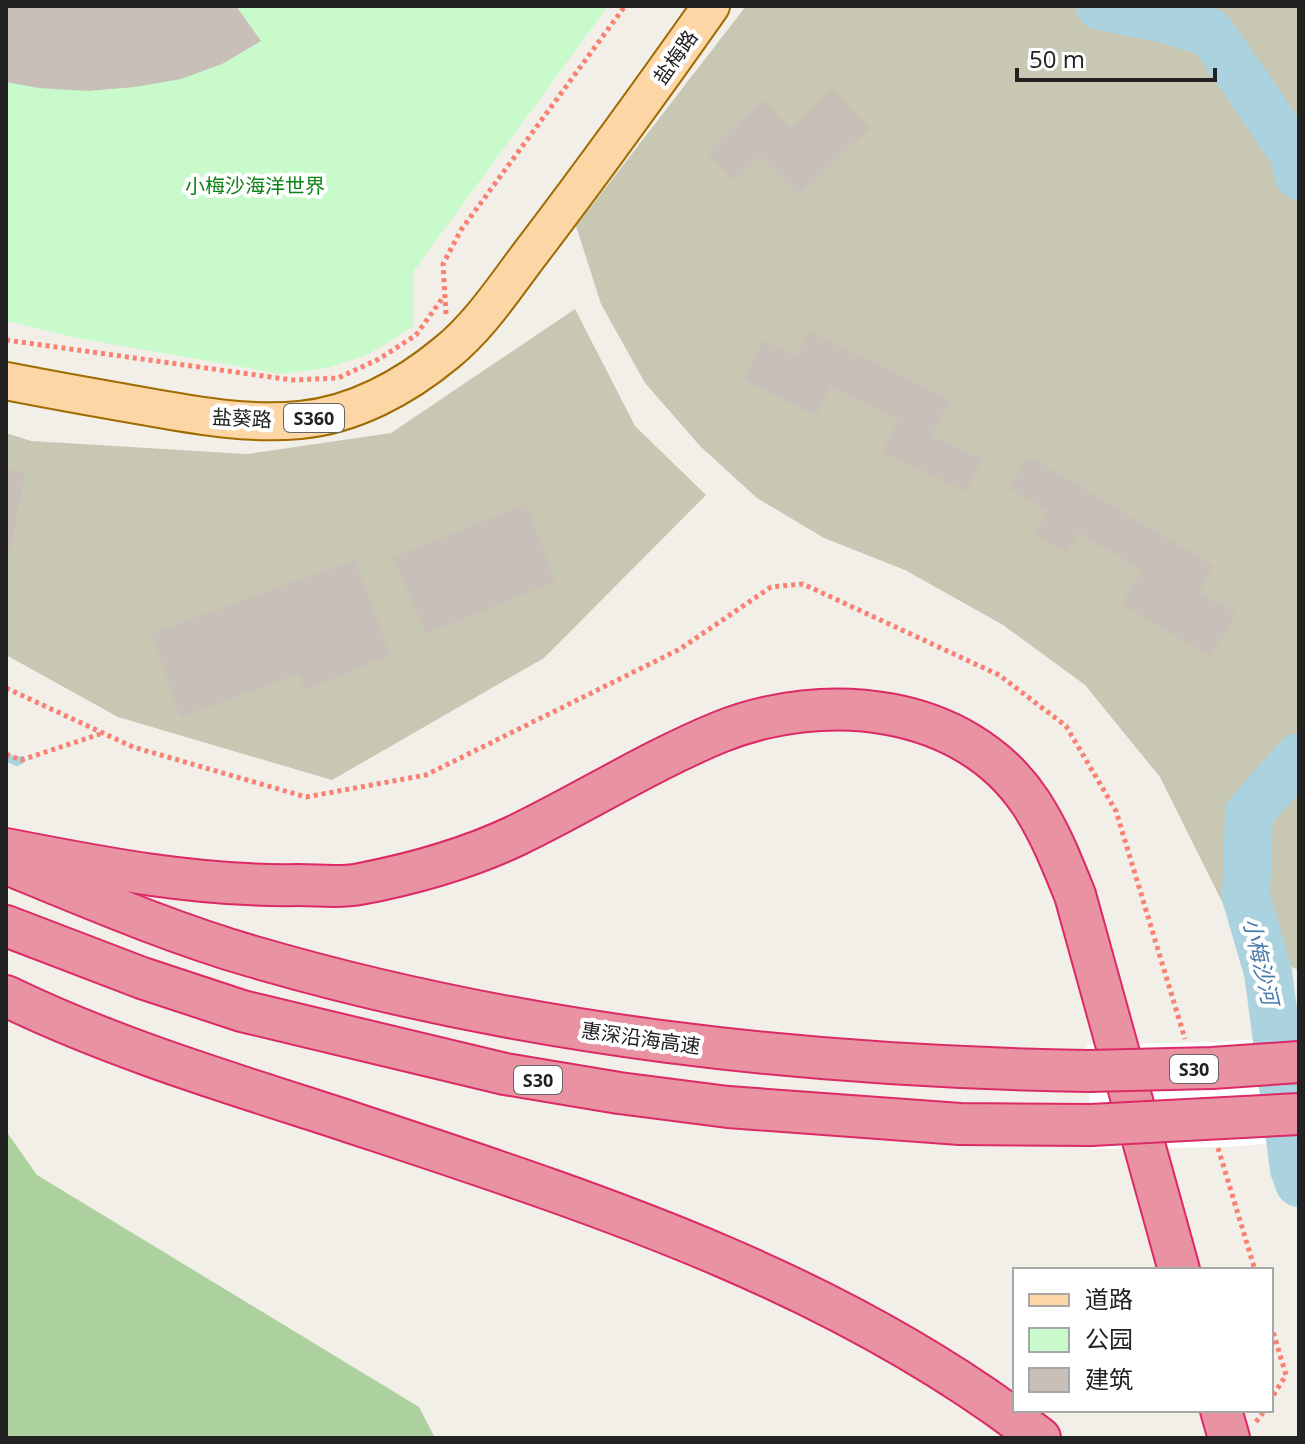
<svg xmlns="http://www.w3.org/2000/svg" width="1305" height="1444" viewBox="0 0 1305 1444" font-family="'Open Sans','Noto Sans SC',sans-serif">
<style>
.construction{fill:#c7c7b4}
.forest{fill:#add19e}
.park{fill:#c8facc}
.pier{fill:#fff}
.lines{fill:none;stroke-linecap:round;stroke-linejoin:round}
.stream{stroke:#aad3df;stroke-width:8}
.river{stroke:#aad3df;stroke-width:48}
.building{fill:#c7bfb8}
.primary-casing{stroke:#a06b00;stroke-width:40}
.highway-casing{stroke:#dc2a67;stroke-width:44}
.path{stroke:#fa8072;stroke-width:5;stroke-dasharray:4 4;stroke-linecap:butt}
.primary{stroke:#fcd6a4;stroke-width:36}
.highway{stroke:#e892a2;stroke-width:40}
.highway-bridge-casing{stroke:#dc2a67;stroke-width:44;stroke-linecap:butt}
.highway-bridge{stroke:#e892a2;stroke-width:40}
.labels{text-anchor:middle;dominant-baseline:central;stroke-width:8;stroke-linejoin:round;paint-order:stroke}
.shield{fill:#fff;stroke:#646464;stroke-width:2}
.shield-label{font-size:18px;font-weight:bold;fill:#222}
.street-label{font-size:20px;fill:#222;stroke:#fff}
.park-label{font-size:20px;fill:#0c8416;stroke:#fff}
.water-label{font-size:22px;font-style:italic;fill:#4a7aab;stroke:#fff}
</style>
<rect width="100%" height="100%" fill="#f2efe9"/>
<g class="construction">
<polygon points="746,6 1299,6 1299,970 1245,948 1160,777 1085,685 1003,625 905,570 824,538 757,498 700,446 645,383 601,304 576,226"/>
<polygon points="575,309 635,426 706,495 544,658 332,780 118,717 6,655 6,433 31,441 247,454 391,433"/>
</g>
<polygon class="forest" points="6,1131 37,1175 419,1407 435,1438 6,1438"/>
<polygon class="park" points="6,6 608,6 413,272 414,326 367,355 327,368 281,374 77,338 6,321"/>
<polygon class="pier" points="1299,1036 1299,1141 1226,1147 1092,1149 1087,1045 1215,1042"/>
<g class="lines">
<polyline class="stream" points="6,757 17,762 21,760"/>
<g class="river">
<polyline points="1100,6 1164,19 1211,33 1292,151 1299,176"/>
<polyline points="1299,757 1249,813 1246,897 1268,972 1294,1169 1299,1183"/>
</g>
</g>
<g class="building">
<polygon points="6,6 236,6 261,41 222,64 181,79 135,87 87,91 39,88 6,82"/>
<polygon points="832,89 870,128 799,195 760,155 734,181 707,152 763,100 791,129"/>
<polygon points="809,331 950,400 932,436 982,460 966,492 882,452 898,419 830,386 816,415 744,380 763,340 796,356"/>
<polygon points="1028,456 1214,566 1199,592 1236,614 1211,657 1122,604 1142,570 1079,533 1067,553 1034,534 1048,511 1009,488"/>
<polygon points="6,469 25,473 11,548 6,547"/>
<polygon points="527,504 555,582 426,634 393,557"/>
<polygon points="355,560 390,655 305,690 299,674 180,717 152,633"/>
</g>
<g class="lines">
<g class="primary-casing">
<path id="primary" d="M 6,381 C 52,390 97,398 143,406 C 195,415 247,425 300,420 C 354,415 405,387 446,353 C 482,324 508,282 536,246 C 596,167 654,87 711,6"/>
</g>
<g class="highway-casing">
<g id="highway">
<path d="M 6,849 C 103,868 200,887 299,885 C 319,885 340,888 360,884 C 412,874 466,859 515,836 C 584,803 649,761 720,732 C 824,690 965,703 1031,803 C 1050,832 1062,863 1075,895 L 1179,1270"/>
<path d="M 19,869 C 95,900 172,933 251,956 C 524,1036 805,1066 1088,1071"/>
<polyline points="6,926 142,978 242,1011 505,1074 619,1093 728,1107 960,1124 1091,1125"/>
<path d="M 6,996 C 109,1046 220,1080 329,1115 C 578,1198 830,1275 1040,1438"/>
<polyline points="1221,1410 1229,1438"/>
</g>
</g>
<g class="path">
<polyline points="446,314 443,264 461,230 625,6"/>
<polyline points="6,340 292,380 338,378 379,359 416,335 444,296"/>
<polyline points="6,688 133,747 306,797 426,775 680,649 771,587 803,584 999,675 1066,726 1116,811 1185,1039"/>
<polyline points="6,754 21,760 100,734"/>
<polyline points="1218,1148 1255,1270"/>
<polyline points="1271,1325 1286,1375 1271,1399"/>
<polyline points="1256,1422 1265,1410"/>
</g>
<use href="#primary" class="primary"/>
<use href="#highway" class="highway"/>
<g class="highway-bridge-casing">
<g id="highway-bridge">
<polyline points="1088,1071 1212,1068 1299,1062"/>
<polyline points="1091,1125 1299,1114"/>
</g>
</g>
<use href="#highway-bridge" class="highway-bridge"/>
</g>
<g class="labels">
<g class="shield">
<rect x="284" y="404" width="60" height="28" rx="6"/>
<rect x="1170" y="1055" width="48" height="28" rx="6"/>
<rect x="514" y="1066" width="48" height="28" rx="6"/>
</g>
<g class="shield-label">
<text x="314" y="418">S360</text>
<text x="1194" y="1069">S30</text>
<text x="538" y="1080">S30</text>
</g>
<g class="street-label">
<text transform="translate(675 57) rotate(-55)">盐梅路</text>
<text transform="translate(242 418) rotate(3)">盐葵路</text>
<text transform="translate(641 1038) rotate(8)">惠深沿海高速</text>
</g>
<g class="park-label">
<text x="255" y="185">小梅沙海洋世界</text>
</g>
<g class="water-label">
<text transform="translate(1262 961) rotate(77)">小梅沙河</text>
</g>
</g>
<rect width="1305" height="1444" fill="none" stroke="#222222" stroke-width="16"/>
<rect x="1013" y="1268" width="260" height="144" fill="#ffffff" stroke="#a7a7a7" stroke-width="2"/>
<rect x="1029" y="1294" width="40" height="12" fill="#fcd6a4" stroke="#a7a7a7" stroke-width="2"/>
<text x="1085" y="1308" font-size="24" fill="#222222">道路</text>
<rect x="1029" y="1328" width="40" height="24" fill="#c8facc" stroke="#a7a7a7" stroke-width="2"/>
<text x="1085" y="1348" font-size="24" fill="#222222">公园</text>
<rect x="1029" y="1368" width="40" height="24" fill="#c7bfb8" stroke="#a7a7a7" stroke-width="2"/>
<text x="1085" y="1388" font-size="24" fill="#222222">建筑</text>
<path d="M1017 68v12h198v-12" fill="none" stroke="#222222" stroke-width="4"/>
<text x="1029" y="68" font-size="24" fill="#222222" stroke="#ffffff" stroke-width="6" paint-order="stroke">50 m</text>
</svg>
